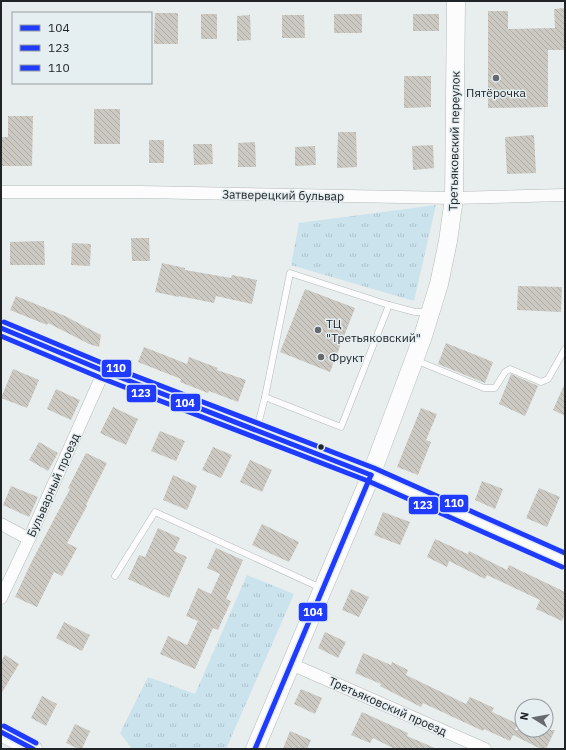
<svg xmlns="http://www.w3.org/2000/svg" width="566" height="750" viewBox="0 0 566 750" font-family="'IBM Plex Sans',sans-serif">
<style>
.grass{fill:url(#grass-tufts)}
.building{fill:url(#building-back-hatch)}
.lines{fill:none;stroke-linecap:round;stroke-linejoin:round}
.lane-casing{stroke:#b6babb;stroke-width:7}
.street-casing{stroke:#b6babb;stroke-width:13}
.primary-casing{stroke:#b6babb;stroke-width:19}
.lane{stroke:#fcfcfc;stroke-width:6}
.street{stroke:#fcfcfc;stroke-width:12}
.primary{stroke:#fcfcfc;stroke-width:18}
.bus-1-casing{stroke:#e5eef1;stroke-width:8}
.bus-2-casing{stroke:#e5eef1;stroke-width:8}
.bus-3-casing{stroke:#e5eef1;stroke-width:8}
.bus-1{stroke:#1f3bff;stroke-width:5}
.bus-2{stroke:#1f3bff;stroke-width:5}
.bus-3{stroke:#1f3bff;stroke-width:5}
.poi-dot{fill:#676a6c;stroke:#e5eef1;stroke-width:1.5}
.bus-dot{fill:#212426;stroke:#e5eef1;stroke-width:1.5}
.labels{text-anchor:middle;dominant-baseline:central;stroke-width:3;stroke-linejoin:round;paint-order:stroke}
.poi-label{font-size:12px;fill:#212426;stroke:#e5eef1;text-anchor:start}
.street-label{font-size:12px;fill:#212426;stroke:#e5eef1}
.line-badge{stroke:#e5eef1;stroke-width:1.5}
.badge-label{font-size:11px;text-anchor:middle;font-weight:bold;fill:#fff}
</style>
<defs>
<pattern id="grass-tufts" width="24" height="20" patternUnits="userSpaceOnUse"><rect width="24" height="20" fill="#cbe3ec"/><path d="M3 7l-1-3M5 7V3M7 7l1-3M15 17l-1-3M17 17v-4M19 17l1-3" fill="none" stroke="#aec3ca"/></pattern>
<pattern id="building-back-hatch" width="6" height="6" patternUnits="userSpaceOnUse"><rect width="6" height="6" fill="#cbc9c1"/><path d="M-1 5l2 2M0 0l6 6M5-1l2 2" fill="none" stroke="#aeaca6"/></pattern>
</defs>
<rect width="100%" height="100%" fill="#e8edee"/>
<g class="grass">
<polygon points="436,205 414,301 291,265 299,223"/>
<polygon points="247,575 294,594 226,749 132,749 120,733 148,677 195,694"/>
</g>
<g class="building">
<polygon points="565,8 565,50 548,50 548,107 488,108 488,11 508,11 508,29 555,28 554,9"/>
<polygon points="155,13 178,13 178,44 154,44"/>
<rect x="201" y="14" width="16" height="25"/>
<rect x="334" y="14" width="28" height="19"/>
<rect x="413" y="14" width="26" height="17"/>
<polygon points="250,15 251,40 237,41 237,16"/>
<polygon points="282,15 304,15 305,38 282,38"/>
<polygon points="404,76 431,76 431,107 404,108"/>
<rect x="94" y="109" width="26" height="35"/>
<polygon points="8,116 33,116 32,166 1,166 1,137 8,137"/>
<polygon points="338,132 356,132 357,167 337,168"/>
<polygon points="534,135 536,173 507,174 505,137"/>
<rect x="149" y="140" width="15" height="23"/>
<polygon points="255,142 256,167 238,167 238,143"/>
<polygon points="193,144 212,144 213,164 194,165"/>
<polygon points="433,145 434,168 413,170 412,146"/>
<polygon points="315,146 316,165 295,166 295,147"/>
<polygon points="131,238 149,238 150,261 132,261"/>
<polygon points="44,241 45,265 10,265 10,242"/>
<polygon points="72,243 91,244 90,266 71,265"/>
<polygon points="162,263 185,268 185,270 231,278 232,275 257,280 252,304 216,296 214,303 179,296 179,297 155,292"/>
<polygon points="518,286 562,287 561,312 517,310"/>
<polygon points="305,289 355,308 330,372 280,352"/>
<polygon points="16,296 65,316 101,335 99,347 89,344 48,323 47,325 10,310"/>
<polygon points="446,343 493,362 485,383 438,364"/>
<polygon points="144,347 187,364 189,357 218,368 217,370 246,380 238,402 209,391 208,393 180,382 181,379 138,362"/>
<polygon points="13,369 39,380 27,408 1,398"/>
<polygon points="511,374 538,386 525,416 499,404"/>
<polygon points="565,383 565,416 553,410"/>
<polygon points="56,389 80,400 71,420 47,409"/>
<polygon points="113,407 138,419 126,445 100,433"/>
<polygon points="421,408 437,414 426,440 431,442 418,475 397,467"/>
<polygon points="160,431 185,441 176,461 151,451"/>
<polygon points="39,442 58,453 48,471 29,460"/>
<polygon points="213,447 232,455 221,478 202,470"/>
<polygon points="86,453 107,463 86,505 87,506 67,543 77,548 62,576 54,572 37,607 15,597 32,561 70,489 68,488"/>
<polygon points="250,460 272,470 262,492 240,482"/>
<polygon points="173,475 197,486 187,510 163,500"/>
<polygon points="482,481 503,489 495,509 475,500"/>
<polygon points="11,486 38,497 29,517 3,505"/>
<polygon points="539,488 560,497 547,527 526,518"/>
<polygon points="383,512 410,522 400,545 374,535"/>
<polygon points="262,524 299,542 289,562 252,545"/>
<polygon points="158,528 180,538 174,551 187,557 169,598 128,579 139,555 145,557"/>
<polygon points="435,539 468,554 469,551 507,570 509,565 565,592 565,614 562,621 536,609 540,600 487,575 485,579 449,561 447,567 427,557"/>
<polygon points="216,548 243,560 226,599 231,601 218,630 213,628 195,669 160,654 168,636 187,645 198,621 186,616 198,588 211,594 220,574 207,568"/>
<polygon points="351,589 369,597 359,617 342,610"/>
<polygon points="64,622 90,635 82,651 56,638"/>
<polygon points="325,632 346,642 338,658 318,648"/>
<polygon points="363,653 391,665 392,662 408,670 406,675 466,704 470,697 494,708 492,712 518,724 515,730 555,730 546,749 541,749 513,735 510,741 484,729 483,731 423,703 421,707 380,686 381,684 355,673"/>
<polygon points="5,655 19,664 1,694 1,661"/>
<polygon points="301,689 322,698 315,714 294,704"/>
<polygon points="42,696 57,704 46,726 31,718"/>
<polygon points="362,712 408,733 407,736 437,749 395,749 373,738 370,743 351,735"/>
<polygon points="75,724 90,731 82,749 79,749 66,743"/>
<polygon points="290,731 311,740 307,749 283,749"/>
</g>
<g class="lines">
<g class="lane-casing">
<g id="lane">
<polyline points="415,360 484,388 495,388 505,372 510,369 541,382 548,379 565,349"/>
<polyline points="265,397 341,427 389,305"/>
<polyline points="257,429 265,397 290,273 389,305 415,312 428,312"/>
<polyline points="115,576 155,512 321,588"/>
</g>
</g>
<g class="street-casing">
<g id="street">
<polyline points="1,192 140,192 454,198 565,195"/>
<polyline points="1,524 29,539"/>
<polyline points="1,598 29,539 104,371"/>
<polyline points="291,664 485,749"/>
</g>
</g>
<g class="primary-casing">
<g id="primary">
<polyline points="1,328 104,371 371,475 565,561"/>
<polyline points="1,732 33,749"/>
<polyline points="255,749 371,475 423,336 439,284 448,241 454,198 456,1"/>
</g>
</g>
<use href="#lane" class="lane"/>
<use href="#street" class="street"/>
<use href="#primary" class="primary"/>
<g class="bus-1-casing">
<g id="bus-1">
<polyline points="1,328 104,371 371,475"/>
<polyline points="1,732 33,749"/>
<polyline points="255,749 371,475"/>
</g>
</g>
<g class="bus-2-casing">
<polyline id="bus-2" points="1,336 101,378 368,481 562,567"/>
</g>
<g class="bus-3-casing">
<g id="bus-3">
<polyline points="4,322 107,365 374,468 565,553"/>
<polyline points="4,726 36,743"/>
</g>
</g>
<use href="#bus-1" class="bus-1"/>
<use href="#bus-2" class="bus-2"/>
<use href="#bus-3" class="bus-3"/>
</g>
<g class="poi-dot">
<circle cx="496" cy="78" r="4"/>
<circle cx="318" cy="330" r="4"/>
<circle cx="321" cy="357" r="4"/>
</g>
<circle class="bus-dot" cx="321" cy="447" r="3.5"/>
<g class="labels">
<g class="poi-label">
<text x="496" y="92" text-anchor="middle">Пятёрочка</text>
<text x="326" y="323">ТЦ<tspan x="326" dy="14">"Третьяковский"</tspan></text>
<text x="329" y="357">Фрукт</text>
</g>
<g class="street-label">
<text transform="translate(454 141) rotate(-89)">Третьяковский переулок</text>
<text transform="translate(283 195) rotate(1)">Затверецкий бульвар</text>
<text transform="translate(53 485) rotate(-66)">Бульварный проезд</text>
<text transform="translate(388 706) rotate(24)">Третьяковский проезд</text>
</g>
</g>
<g class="line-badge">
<rect x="101" y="359" width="31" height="19" rx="4" fill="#1f3bff"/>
<rect x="126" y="384" width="31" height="19" rx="4" fill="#1f3bff"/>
<rect x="170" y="393" width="31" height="19" rx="4" fill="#1f3bff"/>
<rect x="439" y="494" width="30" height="19" rx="4" fill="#1f3bff"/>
<rect x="408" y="496" width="31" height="19" rx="4" fill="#1f3bff"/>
<rect x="298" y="602" width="30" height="20" rx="4" fill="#1f3bff"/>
</g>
<g class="badge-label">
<text x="116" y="372">110</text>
<text x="141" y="397">123</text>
<text x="185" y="407">104</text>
<text x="454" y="507">110</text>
<text x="423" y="509">123</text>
<text x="313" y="616">104</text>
</g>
<rect width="566" height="750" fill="none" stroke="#212426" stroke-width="4"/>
<rect x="12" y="12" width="140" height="72" fill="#e5eef1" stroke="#979da0"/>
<rect x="20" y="25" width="20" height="6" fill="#1f3bff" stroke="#979da0"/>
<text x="48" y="32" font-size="12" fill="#212426">104</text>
<rect x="20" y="45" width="20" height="6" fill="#1f3bff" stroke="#979da0"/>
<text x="48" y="52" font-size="12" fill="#212426">123</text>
<rect x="20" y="65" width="20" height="6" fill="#1f3bff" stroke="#979da0"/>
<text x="48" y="72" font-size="12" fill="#212426">110</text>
<g transform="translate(534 718) rotate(281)"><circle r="19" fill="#e5eef1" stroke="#979da0"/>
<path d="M0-3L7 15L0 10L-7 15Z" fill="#676a6c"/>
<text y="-6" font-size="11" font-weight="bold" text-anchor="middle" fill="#212426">N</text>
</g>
</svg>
